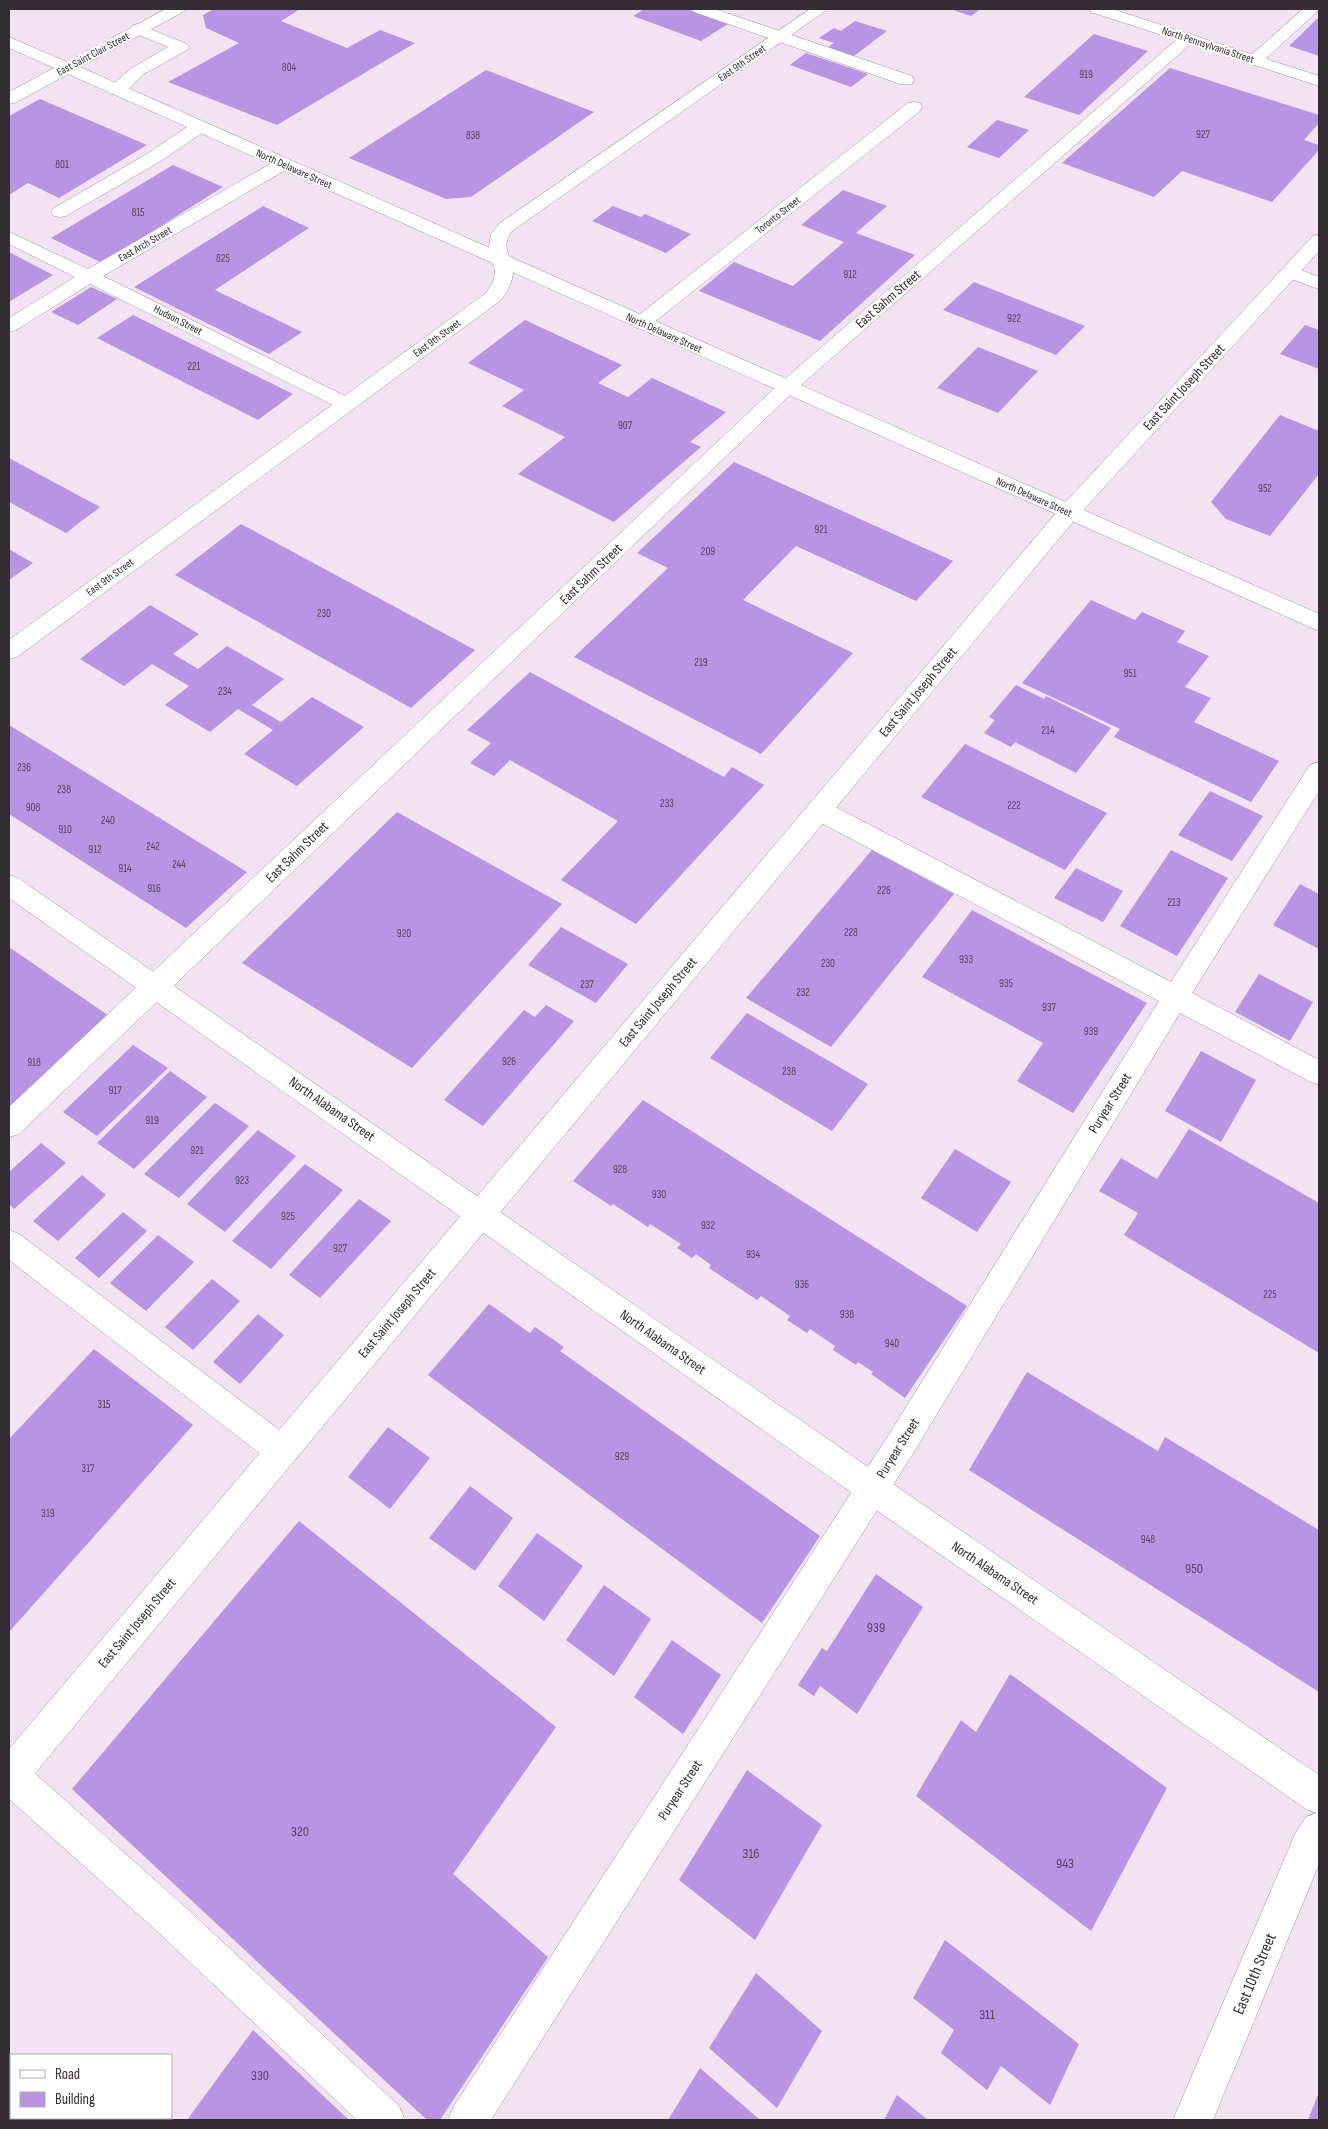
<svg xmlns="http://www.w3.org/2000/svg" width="1328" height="2129" viewBox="0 0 1328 2129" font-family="'Sofia Sans Condensed',sans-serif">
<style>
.building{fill:#b895e4}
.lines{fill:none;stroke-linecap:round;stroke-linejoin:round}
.service-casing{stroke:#a292a1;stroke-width:1}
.pedestrian-casing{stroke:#a292a1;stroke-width:1}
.minor-casing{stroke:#a292a1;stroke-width:1}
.tertiary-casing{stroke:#a292a1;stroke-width:1}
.secondary-casing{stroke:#a292a1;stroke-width:1}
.service{fill:#fff;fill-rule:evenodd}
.pedestrian{fill:#fff;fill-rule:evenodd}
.minor{fill:#fff;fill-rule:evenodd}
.tertiary{fill:#fff;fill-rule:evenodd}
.secondary{fill:#fff;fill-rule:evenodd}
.labels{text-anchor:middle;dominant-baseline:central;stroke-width:4;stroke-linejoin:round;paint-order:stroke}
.far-street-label{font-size:11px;fill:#332c32;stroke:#fff}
.number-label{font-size:11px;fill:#54465e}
.street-label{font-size:14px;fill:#332c32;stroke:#fff}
.near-number-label{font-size:14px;fill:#54465e}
.near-street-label{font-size:16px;fill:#332c32;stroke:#fff}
</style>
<rect width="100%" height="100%" fill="#f3e2f2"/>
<g class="building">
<polygon points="214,9 300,9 281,21 347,48 380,30 415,43 277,125 168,82 239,43 206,28 203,15"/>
<polygon points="644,9 686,9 728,24 701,41 633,16"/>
<polygon points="950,9 981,9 971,16"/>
<polygon points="1319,18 1319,56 1289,46 1317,19"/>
<polygon points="855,21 887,31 854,56 828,47 834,43 819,38 834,28 841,31"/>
<polygon points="1094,34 1148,51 1079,115 1024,97"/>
<polygon points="806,53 868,74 851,87 790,65"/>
<polygon points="1170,68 1319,115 1319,123 1304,140 1319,145 1319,150 1272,202 1182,171 1154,197 1062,163"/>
<polygon points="486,70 594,112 471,197 446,199 349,158"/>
<polygon points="40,99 147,145 59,198 28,183 9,195 9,116"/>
<polygon points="997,120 1029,130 999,158 967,147"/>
<polygon points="173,165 223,187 102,263 51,238"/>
<polygon points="843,190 887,206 856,233 915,255 820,341 699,291 734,262 793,286 844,242 801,225"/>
<polygon points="263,206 309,228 215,290 302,332 269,354 134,287"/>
<polygon points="613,206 641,217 645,214 691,234 666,253 592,221"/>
<polygon points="9,252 53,275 9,302"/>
<polygon points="974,282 1085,326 1056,355 943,310"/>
<polygon points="91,287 117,299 78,325 51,312"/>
<polygon points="133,315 293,394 258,420 97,338"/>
<polygon points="525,320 622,365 598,383 628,397 652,378 726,412 690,442 701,447 614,522 518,474 565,437 502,406 524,390 468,363"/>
<polygon points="1305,325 1319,330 1319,369 1280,354"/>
<polygon points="978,347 1038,371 998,413 937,388"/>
<polygon points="1280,415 1319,431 1319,474 1270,536 1226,519 1211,502"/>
<polygon points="9,458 100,507 66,533 9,502"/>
<polygon points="734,462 953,561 916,601 796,546 743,600 853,653 761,754 574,657 668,568 637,553"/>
<polygon points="241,524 475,650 411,708 175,575"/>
<polygon points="9,549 33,563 9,580"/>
<polygon points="1091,600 1135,620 1142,612 1185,631 1177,642 1209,656 1185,687 1211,698 1194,722 1279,761 1251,802 1114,737 1120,729 1022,683"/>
<polygon points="150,605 199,634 173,654 198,669 227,646 284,679 252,705 281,722 312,697 364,727 297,786 244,754 273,730 238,709 210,732 165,705 189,686 152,664 124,686 80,659"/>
<polygon points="530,672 724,777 732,767 764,785 636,924 561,880 618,821 510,760 494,776 470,763 491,743 467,730"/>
<polygon points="1016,685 1044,699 1046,696 1111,728 1076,773 1015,742 1011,747 984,733 995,720 989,717"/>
<polygon points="9,725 247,872 186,928 9,814"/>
<polygon points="965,744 1107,813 1065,870 921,797"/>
<polygon points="1210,791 1263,816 1232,861 1178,835"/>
<polygon points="397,812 562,904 412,1068 242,963"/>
<polygon points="872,850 954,894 831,1047 746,998"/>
<polygon points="1171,850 1228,878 1177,956 1120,926"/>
<polygon points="1076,868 1123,891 1103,922 1054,898"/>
<polygon points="1300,884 1319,894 1319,949 1273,925"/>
<polygon points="972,910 1147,1003 1073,1113 1017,1081 1043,1043 922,977"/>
<polygon points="561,927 628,964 596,1003 528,965"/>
<polygon points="9,947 109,1016 9,1108"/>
<polygon points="1259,974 1313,1002 1290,1041 1235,1012"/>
<polygon points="546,1005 574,1021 483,1126 444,1100 524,1010 535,1017"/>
<polygon points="747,1013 868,1084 832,1131 710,1058"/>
<polygon points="133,1045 168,1068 97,1136 63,1112"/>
<polygon points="1201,1051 1256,1080 1221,1142 1165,1111"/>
<polygon points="170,1071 207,1097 134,1169 97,1143"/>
<polygon points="643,1100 967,1306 905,1398 871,1374 873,1372 858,1362 856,1365 833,1350 835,1346 810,1329 807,1333 787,1320 790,1316 761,1296 757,1300 709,1268 711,1265 696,1254 692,1258 677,1248 681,1244 650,1224 648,1227 613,1204 611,1206 573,1181"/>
<polygon points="215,1103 249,1126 179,1198 144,1174"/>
<polygon points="1189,1129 1319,1203 1319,1353 1124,1235 1138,1213 1099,1191 1121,1158 1157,1179"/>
<polygon points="258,1130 296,1156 225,1232 187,1204"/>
<polygon points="41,1143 66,1163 14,1209 9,1204 9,1172"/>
<polygon points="955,1149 1011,1182 977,1232 921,1198"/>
<polygon points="305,1164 343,1190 271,1269 232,1241"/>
<polygon points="82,1175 106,1195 58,1241 33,1221"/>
<polygon points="359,1199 391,1221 320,1298 289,1275"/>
<polygon points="123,1212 147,1231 99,1278 75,1258"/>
<polygon points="158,1235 194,1262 146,1311 110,1283"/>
<polygon points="212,1279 240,1301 193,1350 165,1327"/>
<polygon points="489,1304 530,1333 535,1327 564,1347 560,1351 820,1536 762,1623 428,1375"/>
<polygon points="258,1314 284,1335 240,1384 213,1362"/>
<polygon points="94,1349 193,1425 9,1632 9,1439"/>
<polygon points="1027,1372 1158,1451 1165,1437 1319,1530 1319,1692 969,1470"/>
<polygon points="388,1427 430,1458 390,1509 348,1477"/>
<polygon points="470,1486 513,1518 475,1571 429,1538"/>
<polygon points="299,1521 556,1727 453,1874 548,1957 440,2120 427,2120 72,1789"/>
<polygon points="537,1533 583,1566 544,1621 498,1586"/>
<polygon points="876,1574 923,1607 857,1714 820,1686 814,1696 798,1685 822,1648 827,1651"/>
<polygon points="604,1585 651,1619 614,1676 566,1640"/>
<polygon points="672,1640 721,1675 683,1734 634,1697"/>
<polygon points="1010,1674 1167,1788 1091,1931 916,1796 961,1720 976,1732"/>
<polygon points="747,1770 822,1825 755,1940 679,1880"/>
<polygon points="945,1940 1079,2044 1050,2105 1001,2066 987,2090 941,2053 954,2030 913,1998"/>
<polygon points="756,1973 822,2031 777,2108 709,2048"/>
<polygon points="253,2030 349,2120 187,2120"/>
<polygon points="700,2068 760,2120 668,2120"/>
<polygon points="1319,2092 1319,2120 1308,2120"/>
<polygon points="897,2095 928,2120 884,2120"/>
</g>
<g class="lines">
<g class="service-casing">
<g id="service">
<polygon points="692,9 715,9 912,76 914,80 912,84 900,84 694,12"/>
<polygon points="138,24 187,44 189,47 187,50 144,74 123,94 111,94 109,90 111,86 132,68 168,47 132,32 130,29 132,26"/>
<polygon points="1188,33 1194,35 1196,38 1194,41 793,392 19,1134 9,1137 9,1107 779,384 1182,35"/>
<polygon points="914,102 920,103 922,107 920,111 648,327 641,329 634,327 631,323 634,319 908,103"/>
<polygon points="199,122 205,123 208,127 205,131 159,162 66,216 60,217 54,216 51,212 54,208 147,154 193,123"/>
<polygon points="283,159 289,160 292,164 289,168 103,276 353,400 356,404 353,408 346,410 339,408 90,284 16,330 9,332 9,318 75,277 9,244 9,232 88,269 277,160"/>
<polygon points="1290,266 1319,277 1319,289 1283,276 1281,272 1283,268"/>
<polygon points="1319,762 1319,791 1192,993 1319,1060 1319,1085 1309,1081 1180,1013 912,1455 491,2120 448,2120 454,2106 890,1433 1159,1001 810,817 807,810 810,803 819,801 828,803 1171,982 1310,765"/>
<polygon points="9,1230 19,1234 293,1440 298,1451 293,1462 282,1467 271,1462 9,1260"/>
<polygon points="9,1757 22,1762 184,1906 399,2106 405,2120 357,2120 158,1932 9,1799"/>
</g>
</g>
<g class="pedestrian-casing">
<polygon id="pedestrian" points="1303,9 1319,10 1261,63 1249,63 1247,60 1249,57"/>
</g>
<g class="minor-casing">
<g id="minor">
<path d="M 810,9 L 828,9 L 512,231 C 499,247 513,258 513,271 C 513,282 507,292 501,300 L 17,657 L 9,659 L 9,640 L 486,293 L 494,280 L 495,269 L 488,253 L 491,234 L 500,223 Z"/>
<polygon points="1319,235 1319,251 1077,517 22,1789 9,1794 9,1749 1061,507 1313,236"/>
</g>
</g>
<g class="tertiary-casing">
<polygon id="tertiary" points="1319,1812 1319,1864 1213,2120 1173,2120 1295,1834 1306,1817"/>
</g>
<g class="secondary-casing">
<g id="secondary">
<polygon points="166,9 185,9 183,12 80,67 1319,614 1319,631 68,74 15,103 9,104 9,92 54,68 9,48 9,37 67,62"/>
<polygon points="1089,9 1112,9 1319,76 1319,86 1091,12"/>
<polygon points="9,875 18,878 884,1478 1319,1775 1319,1814 1306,1809 862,1500 9,898"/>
</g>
</g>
<use href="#service" class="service"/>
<use href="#pedestrian" class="pedestrian"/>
<use href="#minor" class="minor"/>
<use href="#tertiary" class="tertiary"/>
<use href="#secondary" class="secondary"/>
</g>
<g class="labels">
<g class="far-street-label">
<text transform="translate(1208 45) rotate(18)">North Pennsylvania Street</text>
<text transform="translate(93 54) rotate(-28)">East Saint Clair Street</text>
<text transform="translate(742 63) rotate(-35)">East 9th Street</text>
<text transform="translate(294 169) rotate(24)">North Delaware Street</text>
<text transform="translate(778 215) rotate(-38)">Toronto Street</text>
<text transform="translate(145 244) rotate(-30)">East Arch Street</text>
<text transform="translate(178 320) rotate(27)">Hudson Street</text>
<text transform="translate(664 333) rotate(24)">North Delaware Street</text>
<text transform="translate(437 338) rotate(-36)">East 9th Street</text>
<text transform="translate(1034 497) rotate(24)">North Delaware Street</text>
<text transform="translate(110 577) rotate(-36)">East 9th Street</text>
</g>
<g class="number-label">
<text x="289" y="67">804</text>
<text x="1086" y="74">919</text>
<text x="1203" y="134">927</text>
<text x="473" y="135">838</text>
<text x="62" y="164">801</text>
<text x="138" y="212">815</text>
<text x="223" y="258">825</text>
<text x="850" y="274">912</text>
<text x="1014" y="318">922</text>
<text x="194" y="366">221</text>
<text x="625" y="425">907</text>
<text x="1265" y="488">952</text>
<text x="821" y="529">921</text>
<text x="708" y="551">209</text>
<text x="324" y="613">230</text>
<text x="701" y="662">219</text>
<text x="1130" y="673">951</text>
<text x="225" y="691">234</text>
<text x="1048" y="730">214</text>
<text x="24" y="767">236</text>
<text x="64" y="789">238</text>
<text x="667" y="803">233</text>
<text x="1014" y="805">222</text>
<text x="33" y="807">908</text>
<text x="108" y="820">240</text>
<text x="65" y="829">910</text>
<text x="153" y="846">242</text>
<text x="95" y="849">912</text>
<text x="179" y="864">244</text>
<text x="125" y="868">914</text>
<text x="154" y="888">916</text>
<text x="884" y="890">226</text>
<text x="1174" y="902">213</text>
<text x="851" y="932">228</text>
<text x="404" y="933">920</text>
<text x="966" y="959">933</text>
<text x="828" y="963">230</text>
<text x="1006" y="983">935</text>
<text x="587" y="984">237</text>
<text x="803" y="992">232</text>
<text x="1049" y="1007">937</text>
<text x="1091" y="1031">939</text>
<text x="509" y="1061">926</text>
<text x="34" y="1062">918</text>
<text x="789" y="1071">238</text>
<text x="115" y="1090">917</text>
<text x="152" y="1120">919</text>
<text x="197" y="1150">921</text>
<text x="620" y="1169">928</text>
<text x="242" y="1180">923</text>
<text x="659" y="1194">930</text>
<text x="288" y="1216">925</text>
<text x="708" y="1225">932</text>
<text x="340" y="1248">927</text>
<text x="753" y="1254">934</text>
<text x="802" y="1284">936</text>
<text x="1270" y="1294">225</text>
<text x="847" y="1314">938</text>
<text x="892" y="1343">940</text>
<text x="104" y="1404">315</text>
<text x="622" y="1456">929</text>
<text x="88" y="1468">317</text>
<text x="48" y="1513">319</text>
<text x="1148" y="1539">948</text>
</g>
<g class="street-label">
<text transform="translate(888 299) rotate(-41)">East Sahm Street</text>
<text transform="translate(1184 387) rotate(-47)">East Saint Joseph Street</text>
<text transform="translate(591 574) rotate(-44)">East Sahm Street</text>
<text transform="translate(918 692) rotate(-50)">East Saint Joseph Street</text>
<text transform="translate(297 852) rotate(-44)">East Sahm Street</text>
<text transform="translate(658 1002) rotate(-50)">East Saint Joseph Street</text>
<text transform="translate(1110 1103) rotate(-58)">Puryear Street</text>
<text transform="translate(332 1109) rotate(35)">North Alabama Street</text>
<text transform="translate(397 1313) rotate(-50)">East Saint Joseph Street</text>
<text transform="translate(663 1342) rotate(35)">North Alabama Street</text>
<text transform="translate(898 1448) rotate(-58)">Puryear Street</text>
<text transform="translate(995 1573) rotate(34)">North Alabama Street</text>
<text transform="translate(137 1623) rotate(-50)">East Saint Joseph Street</text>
<text transform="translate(680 1790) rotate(-57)">Puryear Street</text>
</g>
<g class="near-number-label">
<text x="1194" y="1568">950</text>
<text x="876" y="1627">939</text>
<text x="300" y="1831">320</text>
<text x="751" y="1853">316</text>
<text x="1065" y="1863">943</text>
<text x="987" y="2014">311</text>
<text x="260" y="2075">330</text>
</g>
<g class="near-street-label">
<text transform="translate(1255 1974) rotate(-67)">East 10th Street</text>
</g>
</g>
<rect width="1328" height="2129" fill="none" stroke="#332c32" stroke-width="20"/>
<rect x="10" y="2054" width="162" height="65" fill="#ffffff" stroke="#adabad"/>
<rect x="20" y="2070" width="25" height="8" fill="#ffffff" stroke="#adabad"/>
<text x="55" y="2079" font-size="15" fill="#332c32">Road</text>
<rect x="20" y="2092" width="25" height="15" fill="#b895e4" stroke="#adabad"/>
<text x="55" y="2104" font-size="15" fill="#332c32">Building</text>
</svg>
